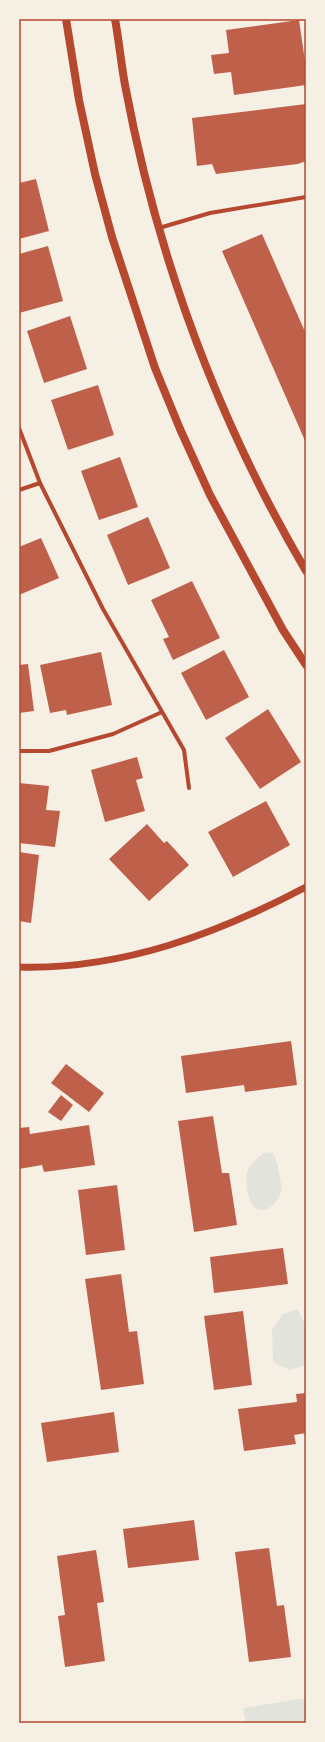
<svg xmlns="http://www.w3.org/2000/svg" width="325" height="1742" viewBox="0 0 325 1742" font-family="'Roboto Condensed',sans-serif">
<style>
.green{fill:#e2e4dc}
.building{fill:#bf614a}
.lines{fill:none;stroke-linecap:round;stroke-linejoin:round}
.minor{stroke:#b5482f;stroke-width:4}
.tertiary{stroke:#b5482f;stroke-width:7}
.secondary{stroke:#b5482f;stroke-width:8}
.neatline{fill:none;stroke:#b5482f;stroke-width:1.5}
</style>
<rect width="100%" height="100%" fill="#f6efe4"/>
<g class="green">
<path d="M 265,1152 L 273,1153 C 279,1164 280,1178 282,1190 C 279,1195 277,1201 274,1204 C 272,1207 269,1208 266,1209 C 249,1216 245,1185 247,1174 C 249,1164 258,1158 265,1152 Z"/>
<polygon points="298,1309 306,1326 306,1365 290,1370 273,1362 272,1330 283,1314"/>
<polygon points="306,1698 306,1723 246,1723 243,1708"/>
</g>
<g class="building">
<polygon points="299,20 306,68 306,85 234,95 231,72 214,74 211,55 229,53 226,30"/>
<polygon points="306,104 306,161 298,164 216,174 212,164 197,166 192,118"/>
<polygon points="36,179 49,231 19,239 19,183"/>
<polygon points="262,234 306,334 306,443 222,251"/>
<polygon points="48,246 63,301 19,313 19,254"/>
<polygon points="70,316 87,369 44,383 27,331"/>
<polygon points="98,385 114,435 68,450 51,400"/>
<polygon points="120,457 138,507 99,520 81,471"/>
<polygon points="148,517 170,568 128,585 107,535"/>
<polygon points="41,538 59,578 19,595 19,547"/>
<polygon points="192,581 220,638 173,660 163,639 169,637 151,600"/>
<polygon points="224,650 249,697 206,720 181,673"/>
<polygon points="101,652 112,705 67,715 66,710 50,713 40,665"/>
<polygon points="28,664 34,711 19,713 19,665"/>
<polygon points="268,709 301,762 260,789 225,738"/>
<polygon points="137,757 143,778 136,780 145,811 105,822 91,770"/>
<polygon points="19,783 49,786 46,810 60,811 55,847 19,843"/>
<polygon points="266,801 290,845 233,877 208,832"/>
<polygon points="147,824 164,843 167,841 189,865 149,901 109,859"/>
<polygon points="19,852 39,855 31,923 19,921"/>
<polygon points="291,1041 297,1085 245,1092 244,1085 186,1093 181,1056"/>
<polygon points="66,1064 104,1093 89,1112 51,1083"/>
<polygon points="61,1095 73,1105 61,1121 48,1112"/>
<polygon points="213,1116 222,1173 229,1173 237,1225 194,1232 178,1121"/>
<polygon points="89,1125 95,1165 44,1172 42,1165 19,1169 19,1128 29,1127 30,1134"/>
<polygon points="117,1185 125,1250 86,1255 78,1190"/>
<polygon points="283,1248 288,1284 214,1293 210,1257"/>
<polygon points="121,1274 129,1332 137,1331 144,1384 101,1390 85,1279"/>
<polygon points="243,1311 252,1385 214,1390 204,1316"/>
<polygon points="306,1393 306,1433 294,1435 296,1444 244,1451 238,1409 297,1402 296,1394"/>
<polygon points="114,1412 119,1452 47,1462 41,1423"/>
<polygon points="194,1520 199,1560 128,1568 123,1529"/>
<polygon points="269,1548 277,1606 284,1605 291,1657 249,1662 235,1552"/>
<polygon points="96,1550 104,1602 97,1603 105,1661 65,1667 58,1616 65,1615 57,1556"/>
</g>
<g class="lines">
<g class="minor">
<polyline points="159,228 210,213 306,197"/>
<polyline points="19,428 40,483 103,609 184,750 189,788"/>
<polyline points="19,490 40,483"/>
<polyline points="19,751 49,751 113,734 162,712"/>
</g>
<path class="tertiary" d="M 19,967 C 121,970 217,934 306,887"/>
<g class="secondary">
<polyline points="66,19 79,100 95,174 112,237 155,368 180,429 210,495 283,630 306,665"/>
<path d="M 115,19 C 119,41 121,63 125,85 C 157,256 218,421 306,571"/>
</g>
</g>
<rect width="325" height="1742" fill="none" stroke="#f6efe4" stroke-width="40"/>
<rect x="20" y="20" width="285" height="1702" class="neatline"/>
</svg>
